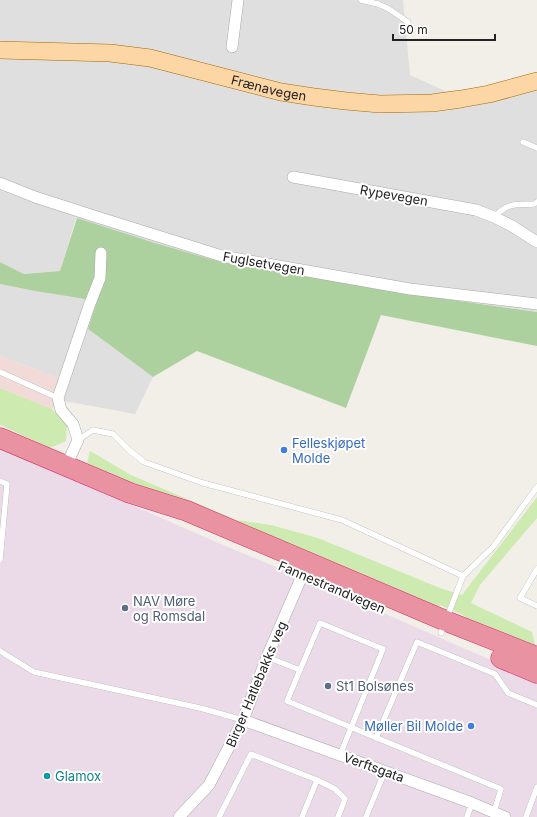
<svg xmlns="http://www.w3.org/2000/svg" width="537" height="817" viewBox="0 0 537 817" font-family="Inter,sans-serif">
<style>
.residential{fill:#e0dfdf}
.commercial{fill:#f2dad9}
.industrial{fill:#ebdbe8}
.grass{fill:#cdebb0}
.forest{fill:#add19e}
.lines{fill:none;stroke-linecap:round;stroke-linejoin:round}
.lane-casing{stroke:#a9a9a9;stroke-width:6}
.street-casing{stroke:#a9a9a9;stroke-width:12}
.primary-casing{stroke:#a06b00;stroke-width:18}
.highway-casing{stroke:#dc2a67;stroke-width:21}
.lane{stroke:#fff;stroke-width:5.5}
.street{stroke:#fff;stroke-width:11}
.primary{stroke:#fcd6a4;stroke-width:17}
.highway{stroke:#e892a2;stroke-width:20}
.shop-dot{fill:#3f7fe0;stroke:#fff;stroke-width:1.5}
.service-dot{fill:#5c6f8a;stroke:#fff;stroke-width:1.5}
.culture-dot{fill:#0f9aa8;stroke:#fff;stroke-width:1.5}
.labels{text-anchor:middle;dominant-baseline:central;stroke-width:4;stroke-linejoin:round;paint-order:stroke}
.street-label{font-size:13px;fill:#222;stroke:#fff}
.shop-label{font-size:13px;fill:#366cbe;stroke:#fff;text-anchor:start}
.service-label{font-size:13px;fill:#4e5e75;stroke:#fff;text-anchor:start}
.culture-label{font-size:13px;fill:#0d838f;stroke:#fff;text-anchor:start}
</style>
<rect width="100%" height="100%" fill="#f2efe9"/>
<g class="residential">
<polygon points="0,0 403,0 410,75 445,91 502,91 537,81 537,312 410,294 221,262 155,243 76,218 60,271 24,274 0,262"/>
<polygon points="0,284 35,291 97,301 88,329 153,377 135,414 64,401 69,382 0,356"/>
</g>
<polygon class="commercial" points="0,356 69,382 64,401 52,409 0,388"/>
<polygon class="industrial" points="0,447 216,542 312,582 537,680 537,817 0,817"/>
<g class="grass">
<polygon points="0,388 52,409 67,425 66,441 50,448 0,425"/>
<polygon points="90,451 131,475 236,520 271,525 318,538 440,588 462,595 537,497 537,518 480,585 471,603 532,632 535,645 537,646 537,652 465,622 465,616 440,605 437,610 113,475 87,463"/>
</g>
<polygon class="forest" points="77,218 155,243 221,262 410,294 537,312 537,346 381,315 346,408 197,351 153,377 88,329 97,301 35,291 0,284 0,262 24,274 60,271"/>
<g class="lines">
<g class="lane-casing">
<g id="lane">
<polyline points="361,0 378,4 389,9 408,22"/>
<polyline points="523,142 537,148"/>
<path d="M 494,217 C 509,202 514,205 534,204 L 537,202"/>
<polyline points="0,372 58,398"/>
<polyline points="78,440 93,430 113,434 129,450 144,462 203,483 342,520 463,576"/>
<polyline points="0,481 7,484 0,560"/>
<polyline points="537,569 520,598 537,606"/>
<polyline points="441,633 463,576 493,547 537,487"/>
<polyline points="0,651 34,672 200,708 243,720"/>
<polyline points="267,657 300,670 320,623 383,649 340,755"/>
<polyline points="300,670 287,701 501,789 494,812"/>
<polyline points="376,738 417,642 495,674 508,693 537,705"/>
<polyline points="219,817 251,754 317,780 335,789 345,799 338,817"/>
<polyline points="302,817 317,780"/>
<polyline points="366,817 385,771"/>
<polyline points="467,817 472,803"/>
<polyline points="526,817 537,787"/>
</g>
</g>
<g class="street-casing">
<g id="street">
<polyline points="232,47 238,0"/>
<polyline points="293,177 476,210 494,217 512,226 537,242"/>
<polyline points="0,183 35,197 97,217 222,256 410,289 537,304"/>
<polyline points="66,466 78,440 73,424 61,410 58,398 89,306 100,278 101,253"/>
<polyline points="243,720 472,803 505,817"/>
<polyline points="179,817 209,785 243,720 267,657 308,562"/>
</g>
</g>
<g class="primary-casing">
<g id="primary">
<path id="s1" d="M 0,50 L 110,53 L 150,58 L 281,92 L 314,97 L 346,101 L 380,104 L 432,103 L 461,99 L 489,94 L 537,81"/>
</g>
</g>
<g class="highway-casing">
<g id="highway">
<polyline points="0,438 130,493 187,511 446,621 537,657"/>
<polyline points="501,658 537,673"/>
</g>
</g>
<use href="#lane" class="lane"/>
<use href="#street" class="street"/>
<use href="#primary" class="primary"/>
<use href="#highway" class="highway"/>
</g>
<g class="shop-dot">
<circle cx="284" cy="450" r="4"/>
<circle cx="471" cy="726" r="4"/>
</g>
<g class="service-dot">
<circle cx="125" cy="608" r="4"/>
<circle cx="328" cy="686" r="4"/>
</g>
<circle class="culture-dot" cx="47" cy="776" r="4"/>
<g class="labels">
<g class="street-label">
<text stroke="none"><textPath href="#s1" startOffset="273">Frænavegen</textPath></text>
<text transform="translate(394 195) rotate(10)">Rypevegen</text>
<text transform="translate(264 263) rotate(10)">Fuglsetvegen</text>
<text transform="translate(332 587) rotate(23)">Fannestrandvegen</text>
<text transform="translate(256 684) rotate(-67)">Birger Hatlebakks veg</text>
<text transform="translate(374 767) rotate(20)">Verftsgata</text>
</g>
<g class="shop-label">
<text x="292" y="443">Felleskjøpet<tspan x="292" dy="15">Molde</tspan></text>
<text x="463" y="726" text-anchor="end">Møller Bil Molde</text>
</g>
<g class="service-label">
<text x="133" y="601">NAV Møre<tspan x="133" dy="15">og Romsdal</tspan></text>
<text x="336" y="686">St1 Bolsønes</text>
</g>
<g class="culture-label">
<text x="55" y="776">Glamox</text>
</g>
</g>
<path d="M393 34v6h102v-6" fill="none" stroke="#222222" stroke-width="2"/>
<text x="399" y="34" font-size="12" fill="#222222" stroke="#ffffff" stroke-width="3" paint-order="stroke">50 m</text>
</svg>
